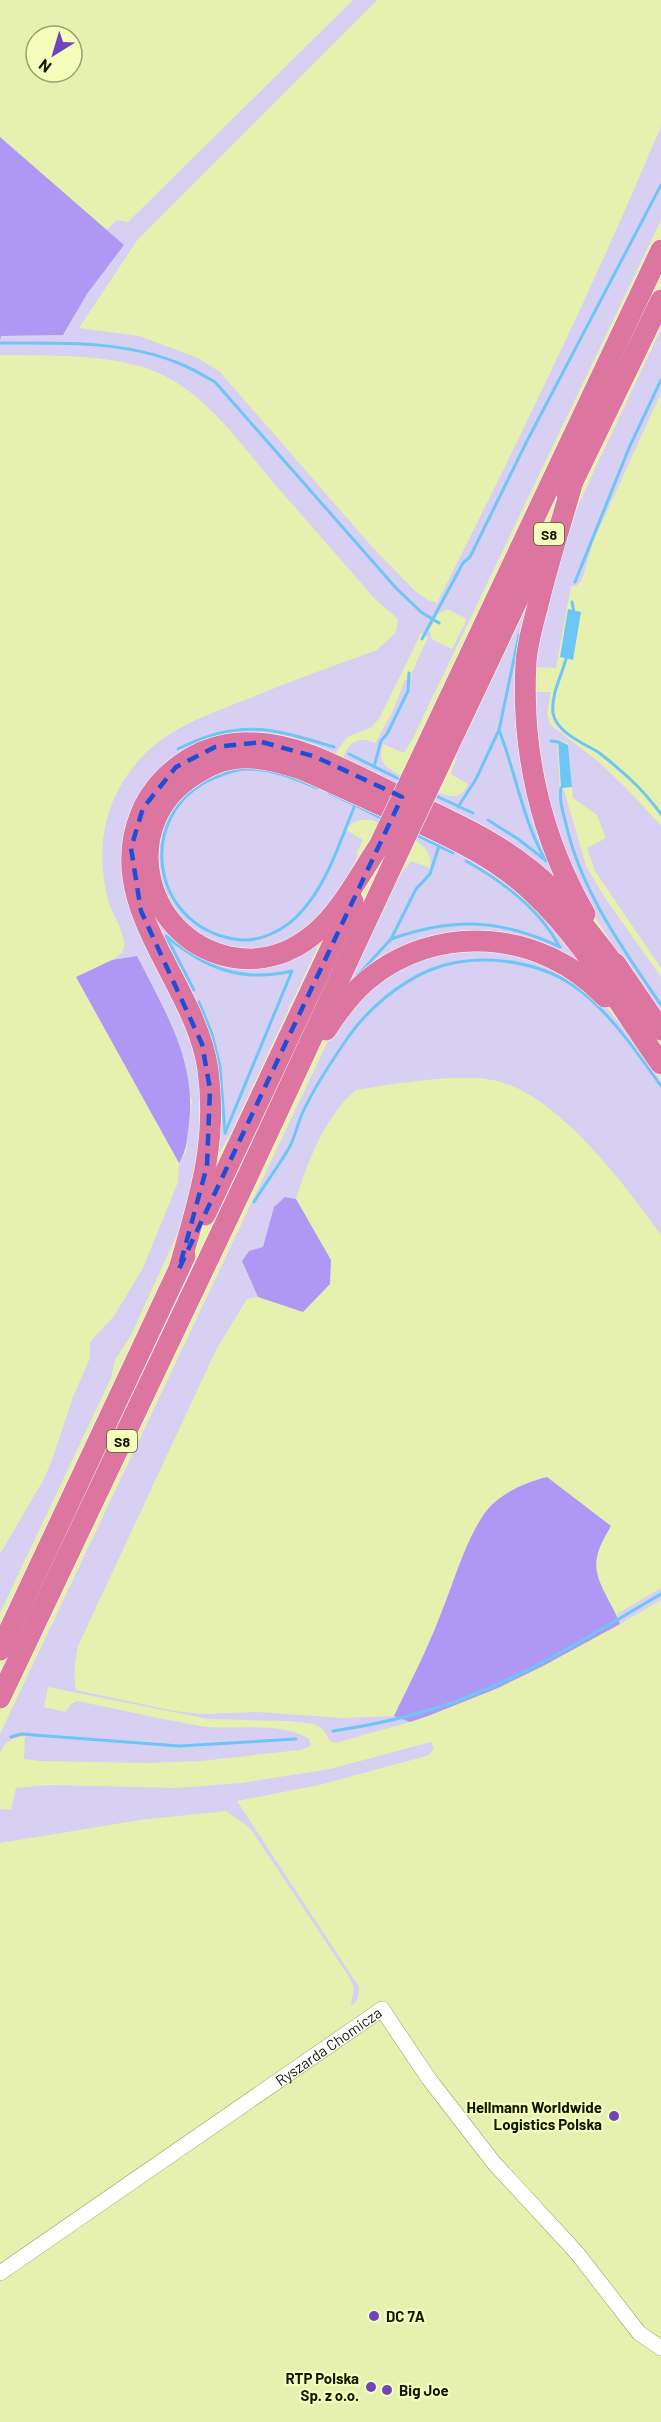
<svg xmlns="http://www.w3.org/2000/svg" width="661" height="2422" viewBox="0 0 661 2422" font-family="Barlow,sans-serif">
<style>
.green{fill:#d7d0f3;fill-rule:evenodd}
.forest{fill:#af97f6}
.water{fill:#6ec6f6}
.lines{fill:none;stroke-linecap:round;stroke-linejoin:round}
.stream{stroke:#6ec6f6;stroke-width:3}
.minor-casing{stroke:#9aa264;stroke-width:16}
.highway-casing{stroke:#fff;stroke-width:22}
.minor{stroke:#fff;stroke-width:15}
.highway{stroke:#dc75a0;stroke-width:21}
.highway-bridge-casing{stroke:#fff;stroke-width:22;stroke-linecap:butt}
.highway-bridge{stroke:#dc75a0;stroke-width:21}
.marked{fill:none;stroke:#1d4ed8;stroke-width:4.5;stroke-dasharray:12 8;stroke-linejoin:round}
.poi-dot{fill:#6e45bd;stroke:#f4fdbc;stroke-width:2}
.labels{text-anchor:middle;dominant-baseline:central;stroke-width:4.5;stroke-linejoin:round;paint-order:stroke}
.shield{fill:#f4fdbc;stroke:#565b38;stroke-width:1.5}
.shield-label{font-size:14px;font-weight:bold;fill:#131600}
.street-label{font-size:15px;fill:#131600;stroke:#f4fdbc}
.poi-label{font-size:15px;font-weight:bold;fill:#131600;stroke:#f4fdbc;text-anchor:end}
</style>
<rect width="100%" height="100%" fill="#e6f0af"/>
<g class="green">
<path d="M 353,0 L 377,0 L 138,239 L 79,328 L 139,336 L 198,358 L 220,372 L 373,548 L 415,591 L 428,600 L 437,603 C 516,446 593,289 661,126 L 661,220 L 413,738 L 404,753 L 383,744 C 381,750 380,756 383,762 C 388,773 443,798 455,796 C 462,795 465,790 468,784 L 452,775 L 451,772 L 457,759 L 455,758 L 530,600 L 522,641 L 562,886 L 343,759 C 348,741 359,736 375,743 L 392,713 L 405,680 L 409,679 L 428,637 L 421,633 L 379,719 L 370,728 L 347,737 L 335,754 L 291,738 L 262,733 L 237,732 L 208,739 L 125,835 L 197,1055 L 205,1108 L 190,1206 L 131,1335 L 115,1360 L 111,1378 L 0,1613 L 0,1554 L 44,1479 L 52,1460 L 73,1397 L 90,1358 L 90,1342 L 114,1316 L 143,1268 L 178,1182 L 179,1163 L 186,1152 L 192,1101 L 137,956 L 113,960 C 119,955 125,952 124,943 C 123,929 112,914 108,900 C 95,850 104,799 139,760 C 166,729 207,715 245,700 C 288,682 333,666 377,650 L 396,632 L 398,619 L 375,599 C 341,560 307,521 273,482 C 239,442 204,391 154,371 C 108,353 48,356 0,355 L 0,336 L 63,335 L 87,294 L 124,245 L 106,230 L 117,220 L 128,222 ZM 447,609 L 467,619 L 452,649 L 432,639 L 429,630 L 438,614 Z"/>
<path d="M 661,329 L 661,393 L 593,542 L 582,580 L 576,586 L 571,586 L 556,668 L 535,667 L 534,692 L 551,692 L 547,713 L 550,724 L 600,763 L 630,792 L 661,826 L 661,968 L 595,871 L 587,848 L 606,838 L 597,815 L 573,798 L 568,743 L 557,739 L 560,790 L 564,790 L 586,866 L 605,898 L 661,977 L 661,1016 C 627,966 591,917 566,861 C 528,775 521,672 549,582 C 561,540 581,500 599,460 C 620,417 640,373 661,329 Z"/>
<path d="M 238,748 C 289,747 331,770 376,791 C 425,814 476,835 520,868 C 580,914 619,985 661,1046 L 661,1050 C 623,996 586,932 537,887 C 497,850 446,828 397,805 C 361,788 326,770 289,756 C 123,711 88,944 233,965 C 256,969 280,964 300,954 C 307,951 313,945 319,944 L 231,1133 L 219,1153 C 221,1113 220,1075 208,1036 C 183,958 103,879 159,795 C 177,768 206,753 238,748 Z"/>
<path d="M 274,767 L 449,845 L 522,892 L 588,970 L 477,934 L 345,991 L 400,875 L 411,861 L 430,868 C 436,840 392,830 372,820 C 360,819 353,820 346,830 L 363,840 L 356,854 L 358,855 L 342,888 L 313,926 L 277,947 L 245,951 L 199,937 L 170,907 L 157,871 L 160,829 L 179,796 L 220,769 Z"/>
<path d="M 491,949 L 547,964 L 603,1003 L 636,1043 L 661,1080 L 661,1235 C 626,1186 554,1090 492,1080 C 456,1073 393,1084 356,1090 C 325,1116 308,1161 296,1199 L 285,1197 L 263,1247 L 249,1251 L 242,1261 L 258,1297 L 247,1299 L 217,1348 L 78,1646 C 75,1661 73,1674 76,1690 L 174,1711 L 201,1714 L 257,1712 L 342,1718 L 394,1716 L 410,1722 L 335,1743 L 330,1741 L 322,1728 L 314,1724 L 289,1721 L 208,1719 L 48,1687 L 44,1707 L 66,1712 L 71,1704 L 77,1701 C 118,1709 159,1719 200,1726 C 233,1731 280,1720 309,1739 L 311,1746 L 300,1750 L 201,1761 L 147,1763 L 40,1761 L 24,1759 L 25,1736 C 12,1738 5,1741 0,1753 L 0,1734 L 328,1041 L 362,996 L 406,966 L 448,952 Z"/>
<polygon points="661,1588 661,1600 620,1624 617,1614"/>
<polygon points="431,1742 434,1748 429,1755 419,1758 319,1785 237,1801 359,1987 358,1998 352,2006 351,2004 354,1988 348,1975 250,1828 226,1811 140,1820 0,1843 0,1809 11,1810 16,1788 50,1785 176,1788 241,1783 330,1769"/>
</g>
<g class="forest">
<polygon points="0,137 124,245 87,294 63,335 1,336 0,340"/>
<path d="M 137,956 C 164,1010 197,1061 189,1124 C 187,1139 187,1150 179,1163 L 76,977 L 112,960 Z"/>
<polygon points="285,1197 296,1199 331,1260 330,1284 303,1312 258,1297 242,1261 249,1251 263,1247 274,1207"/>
<path d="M 547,1477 L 611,1526 C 606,1535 599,1546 597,1557 C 592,1580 613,1603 620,1624 L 543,1666 L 498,1688 L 428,1716 L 410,1722 L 394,1716 C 410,1683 427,1650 440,1616 C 454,1582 464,1544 484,1514 C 498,1494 524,1483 547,1477 Z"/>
</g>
<g class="water">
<polygon points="568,609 581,612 573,660 560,657"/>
<polygon points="558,740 568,745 572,787 561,788"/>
</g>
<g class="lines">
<g class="stream">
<path d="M 0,343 C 59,343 122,340 178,363 C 191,368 203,375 215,382 L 396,588 L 421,612 L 439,623"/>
<polyline points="575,582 629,448 661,380"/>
<polyline points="572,602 574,613"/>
<polyline points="422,639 463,563 470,557 527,441 661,185"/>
<path d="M 567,655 C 563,674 551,692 553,713 C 556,732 583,743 598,752 C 609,760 620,770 630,779 C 641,789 652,802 661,814"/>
<polyline points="499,730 519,635"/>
<polyline points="551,741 558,742"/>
<path d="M 178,749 C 239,718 272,728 334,747"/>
<polyline points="349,754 401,780"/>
<polyline points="374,767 381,741 387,734 408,691 409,673"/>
<path d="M 317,788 C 294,778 272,769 247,769 C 235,769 223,774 212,779 C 135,814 150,925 234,939 C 258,944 286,930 302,911 C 328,882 340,841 355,805 L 329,793"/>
<path d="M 561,788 C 559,801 563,812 566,824 C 581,891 623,949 661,1005"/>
<polyline points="434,795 473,813"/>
<polyline points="355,805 383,819"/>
<path d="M 458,807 L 476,779 L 499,730 C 516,773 522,819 546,861"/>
<polyline points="488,820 518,839 544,859"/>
<polyline points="416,835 453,853"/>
<path d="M 466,861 C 502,881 540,910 559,946"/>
<path d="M 391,939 C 454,917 501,919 560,947"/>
<polyline points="358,975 391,939 416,889 430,874 439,846"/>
<path d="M 194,990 L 166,936 C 205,968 241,983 292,971 L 225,1133 L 220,1066 L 212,1034 L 199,1002"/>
<path d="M 254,1202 C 265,1184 278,1167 289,1148 C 295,1138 297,1125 302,1114 C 313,1089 333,1059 349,1036 C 368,1009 399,983 430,970 C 474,952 535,959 574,986 C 610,1012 636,1051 661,1086"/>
<path d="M 333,1731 C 380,1724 425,1714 470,1696 C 537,1670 599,1630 661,1594"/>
<polyline points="11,1737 21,1734 179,1746 296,1739"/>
</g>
<g class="minor-casing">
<g id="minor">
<path id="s1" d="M 0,2273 L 382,2009 L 429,2079 L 494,2163 L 577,2253 L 639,2333 L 661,2348"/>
</g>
</g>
<g class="highway-casing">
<g id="highway">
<path d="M 573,481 C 561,524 547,566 537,609 C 532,627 527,645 526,663 C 521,751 541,838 585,914"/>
<polyline points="567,494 661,300"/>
<polyline points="420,760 661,250"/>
<polyline points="438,768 544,544"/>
<path d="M 379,846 C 360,874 340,913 314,934 C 290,954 261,963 230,957 C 141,938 117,821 196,774 C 210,765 227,758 243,758 C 263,757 282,763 301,769 C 334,783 367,799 401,814 C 448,836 495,856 533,893 C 585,941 620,1007 661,1064"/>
<polyline points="615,963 661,1030"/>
<path d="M 326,1030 C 337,1013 350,995 366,981 C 437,921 542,930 605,997"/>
<polyline points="205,1215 353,901"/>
<path d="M 179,1269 C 199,1199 218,1143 208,1070 C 196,982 102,906 141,813 C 149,794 163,777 181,764 C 221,735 269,739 313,756 C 343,768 372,783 400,797 C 456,823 511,847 554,891 C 579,916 600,947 622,974"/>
<polyline points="0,1650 185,1256"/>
<polyline points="0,1698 244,1184 397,855"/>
</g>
</g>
<use href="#minor" class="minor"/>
<use href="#highway" class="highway"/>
<g class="highway-bridge-casing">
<g id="highway-bridge">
<polyline points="379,846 420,760"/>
<polyline points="397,855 438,768"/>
</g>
</g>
<use href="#highway-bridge" class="highway-bridge"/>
</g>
<path class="marked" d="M 262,742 L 316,757 L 402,797 L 179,1269 L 207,1166 L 210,1089 L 202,1044 L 141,911 L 131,848 L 143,808 L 176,767 L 215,747 Z"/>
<g class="poi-dot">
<circle cx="614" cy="2116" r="6"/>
<circle cx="374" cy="2316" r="6"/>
<circle cx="371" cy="2387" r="6"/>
<circle cx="387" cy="2390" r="6"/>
</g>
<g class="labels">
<g class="shield">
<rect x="534" y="523" width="30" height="22" rx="4.5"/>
<rect x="107" y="1430" width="30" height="22" rx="4.5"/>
</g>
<g class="shield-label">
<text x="549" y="534">S8</text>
<text x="122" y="1441">S8</text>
</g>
<g class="street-label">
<text stroke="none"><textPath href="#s1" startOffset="399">Ryszarda Chomicza</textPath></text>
</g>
<g class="poi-label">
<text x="602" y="2107">Hellmann Worldwide<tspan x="602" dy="17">Logistics Polska</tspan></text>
<text x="386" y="2316" text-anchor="start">DC 7A</text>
<text x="359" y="2378">RTP Polska<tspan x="359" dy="17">Sp. z o.o.</tspan></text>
<text x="399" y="2390" text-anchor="start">Big Joe</text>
</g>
</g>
<g transform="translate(54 54) rotate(217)"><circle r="28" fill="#f4fdbc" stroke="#9aa171" stroke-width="1.5"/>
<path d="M0-4.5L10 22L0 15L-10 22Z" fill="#6e45bd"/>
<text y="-9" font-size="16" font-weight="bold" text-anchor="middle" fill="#131600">N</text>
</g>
</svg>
